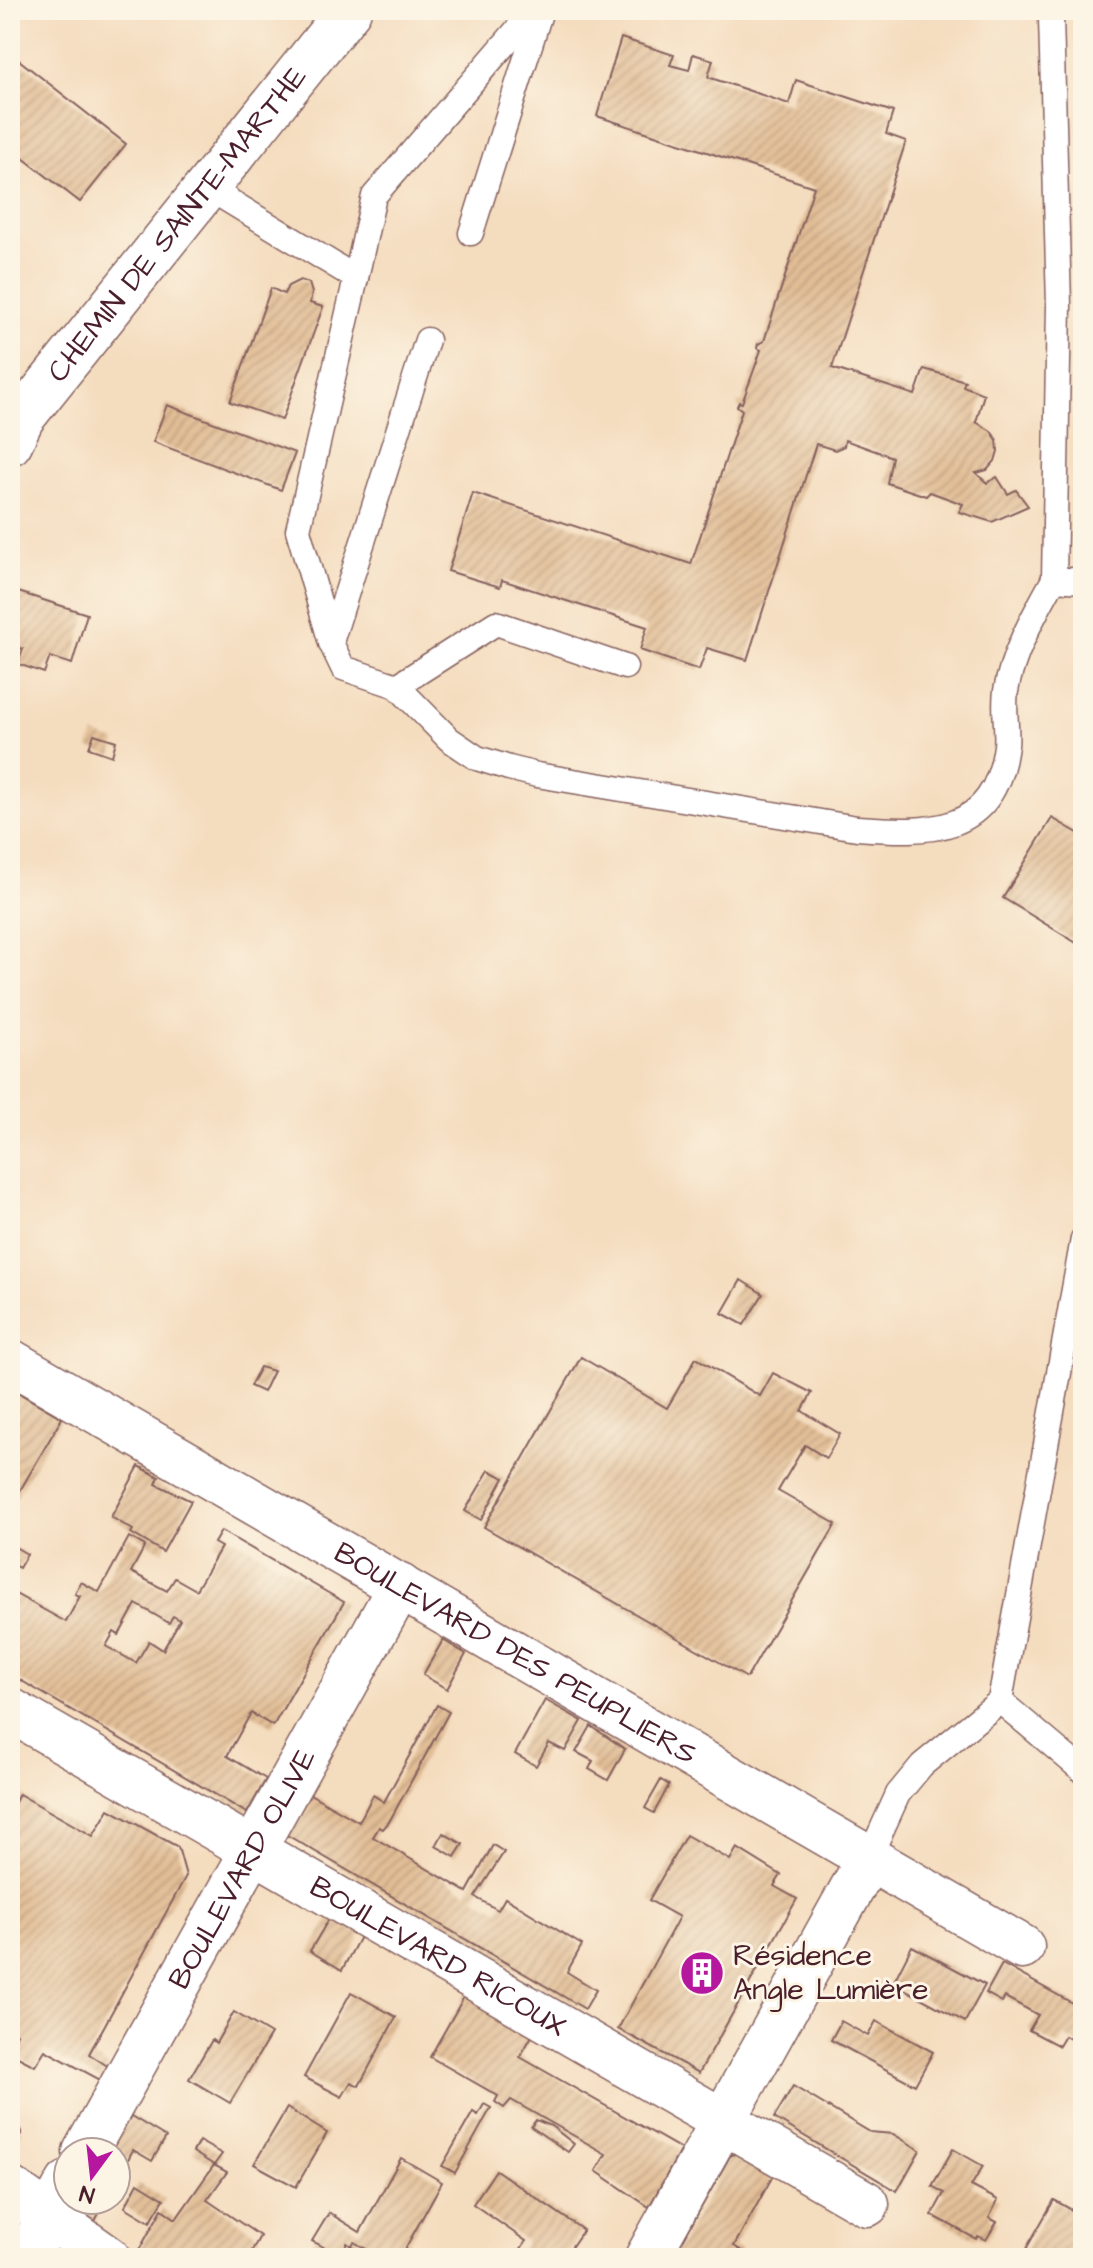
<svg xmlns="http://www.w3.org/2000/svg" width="1093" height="2268" viewBox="0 0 1093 2268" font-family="'Architects Daughter',sans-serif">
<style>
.building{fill:url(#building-hatch);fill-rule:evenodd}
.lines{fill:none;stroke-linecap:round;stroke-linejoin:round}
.service-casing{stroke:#86615e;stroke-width:27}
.minor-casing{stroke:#86615e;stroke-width:47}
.service{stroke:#fff;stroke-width:24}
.minor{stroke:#fff;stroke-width:44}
.labels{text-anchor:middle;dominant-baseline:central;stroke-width:6;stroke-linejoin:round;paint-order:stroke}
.street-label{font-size:30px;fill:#4a1f2b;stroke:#fcf5e5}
.poi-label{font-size:30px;fill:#4a1f2b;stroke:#fcf5e5;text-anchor:start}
</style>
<defs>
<pattern id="building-hatch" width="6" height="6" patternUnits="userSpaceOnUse" patternTransform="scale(2)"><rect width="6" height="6" fill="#e1bd95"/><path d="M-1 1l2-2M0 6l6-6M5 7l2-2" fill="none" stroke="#c3a281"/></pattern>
</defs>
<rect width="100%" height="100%" fill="#fcf5e5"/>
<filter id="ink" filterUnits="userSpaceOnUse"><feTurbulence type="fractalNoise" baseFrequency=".0125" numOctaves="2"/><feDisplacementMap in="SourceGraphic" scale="16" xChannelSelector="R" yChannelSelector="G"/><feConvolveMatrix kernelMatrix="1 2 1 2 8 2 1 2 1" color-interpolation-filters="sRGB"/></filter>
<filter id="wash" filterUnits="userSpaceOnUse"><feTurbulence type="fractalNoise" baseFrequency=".006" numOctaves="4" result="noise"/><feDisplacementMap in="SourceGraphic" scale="32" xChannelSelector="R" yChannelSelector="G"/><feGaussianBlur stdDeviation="1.8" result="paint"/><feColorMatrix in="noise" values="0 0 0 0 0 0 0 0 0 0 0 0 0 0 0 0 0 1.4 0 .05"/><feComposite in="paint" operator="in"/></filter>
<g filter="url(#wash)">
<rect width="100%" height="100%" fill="#f4dcbe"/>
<g id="blocks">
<g class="building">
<polygon points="621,38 674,55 670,65 689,70 693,54 713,60 708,77 789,104 796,80 893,112 886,134 906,141 832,368 915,395 924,369 965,381 963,386 984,394 976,422 991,431 997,440 998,451 995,461 987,470 976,473 987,483 997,477 1008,494 1016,490 1028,506 992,522 959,512 963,504 930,492 926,496 887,483 892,457 845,440 844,446 835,450 816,444 747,660 707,648 699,670 640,650 647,627 502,580 500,587 448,571 473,493 691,564 742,410 737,406 739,402 742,403 755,367 761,350 757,348 758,344 764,341 814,187 597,116"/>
<polygon points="10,53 126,144 80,202 10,148"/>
<polygon points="300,280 309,283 312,293 310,303 323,307 282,420 230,402 271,288 284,294 288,286"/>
<polygon points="167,405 295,453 281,490 153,442"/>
<polygon points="15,591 87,614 72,664 50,657 44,673 18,664 23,649 10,645 10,606"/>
<polygon points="94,734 116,741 112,756 89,748"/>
<polygon points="1052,818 1083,836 1083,947 1003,898"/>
<polygon points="741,1280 763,1294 744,1325 722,1313"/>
<polygon points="581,1357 667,1408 696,1358 760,1396 773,1373 812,1393 802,1411 840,1434 826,1458 805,1445 778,1491 836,1524 747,1678 484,1527"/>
<polygon points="260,1367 273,1371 263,1392 250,1386"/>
<polygon points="10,1388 62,1418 10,1508"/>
<polygon points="139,1466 159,1477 156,1484 191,1501 163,1552 131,1533 133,1530 111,1517"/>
<polygon points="489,1470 504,1478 481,1520 465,1511"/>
<path d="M 221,1531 L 344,1602 L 273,1726 L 251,1713 L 227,1756 L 266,1779 L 247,1813 L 10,1674 L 10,1591 L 66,1622 L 80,1596 L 75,1594 L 81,1582 L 99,1592 L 129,1537 L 145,1546 L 131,1572 L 167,1591 L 175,1578 L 196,1590 L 221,1547 L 214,1543 ZM 136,1604 L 169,1623 L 173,1616 L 180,1620 L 163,1650 L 149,1641 L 136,1663 L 106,1646 L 114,1632 L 119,1635 Z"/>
<polygon points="10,1544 27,1554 19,1568 11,1564 15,1559 10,1556"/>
<polygon points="443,1640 466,1654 447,1689 423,1675"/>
<polygon points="545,1700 582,1721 565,1751 549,1743 536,1766 515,1754"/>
<polygon points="437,1705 449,1712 389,1822 383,1829 379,1827 373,1837 467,1892 493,1845 504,1852 475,1897 498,1910 505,1898 582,1945 567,1972 596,1990 585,2009 280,1831 303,1790 359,1822 373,1795 384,1802"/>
<polygon points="591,1726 625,1749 608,1780 589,1769 593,1761 576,1752"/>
<polygon points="661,1780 669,1785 654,1813 645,1808"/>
<polygon points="19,1794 93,1836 109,1809 178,1847 186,1876 89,2054 109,2067 102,2081 45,2050 35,2066 10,2053 17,2033 10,2029 10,1812"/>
<polygon points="443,1833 463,1844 455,1857 436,1846"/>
<polygon points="686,1835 730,1860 737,1848 781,1875 774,1886 797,1899 699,2073 618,2029 679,1917 649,1900"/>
<polygon points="330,1917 361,1935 342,1970 310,1951"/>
<polygon points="912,1946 985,1985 965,2022 893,1983"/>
<polygon points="1002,1964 1083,2009 1083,2047 1065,2036 1059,2046 1029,2030 1038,2015 1005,1997 1002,2002 986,1993"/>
<polygon points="351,1992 396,2017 359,2086 351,2082 342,2097 304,2077"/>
<polygon points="465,1995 533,2034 520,2057 681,2149 649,2207 596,2171 606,2154 511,2100 504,2108 495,2102 498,2096 430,2057"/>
<polygon points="234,2012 271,2034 230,2103 189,2079 212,2040 216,2043"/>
<polygon points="841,2021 868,2036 876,2021 933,2052 915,2085 831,2040"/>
<polygon points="793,2086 870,2132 893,2134 920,2150 897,2191 774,2118"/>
<polygon points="484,2104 491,2108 455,2173 442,2166 473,2112 478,2115"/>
<polygon points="10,2107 22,2134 10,2139"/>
<polygon points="287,2108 327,2133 296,2187 254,2164"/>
<polygon points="126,2113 166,2137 152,2161 133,2150 116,2182 116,2152 104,2152"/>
<polygon points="536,2120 551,2126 574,2144 568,2152 531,2127"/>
<polygon points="199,2141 222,2154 214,2165 193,2152"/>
<polygon points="953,2149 983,2166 971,2186 998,2200 989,2218 997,2222 986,2240 978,2236 976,2239 932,2215 944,2193 932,2186"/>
<polygon points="736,2153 774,2174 734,2246 745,2253 743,2258 673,2258 730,2156"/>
<polygon points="401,2158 442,2182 400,2258 382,2258 354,2242 351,2246 356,2249 353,2255 347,2252 351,2246 347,2243 340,2256 312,2241 329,2213 360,2232"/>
<polygon points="214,2165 227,2172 207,2200 260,2236 248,2258 147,2258 138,2252 162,2209 176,2219"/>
<polygon points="496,2170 583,2230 564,2258 515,2258 526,2241 473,2204"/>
<polygon points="138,2183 164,2199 150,2222 125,2207"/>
<polygon points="77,2200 106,2200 95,2221 74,2207"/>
<polygon points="1054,2200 1083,2216 1083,2258 1041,2258 1026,2249"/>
</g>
</g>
</g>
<g filter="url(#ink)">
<use href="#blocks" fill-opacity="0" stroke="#86615e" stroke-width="2"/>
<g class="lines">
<g class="service-casing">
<g id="service">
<polyline points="1047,10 1051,18 1059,305 1054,579 1083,581"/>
<polyline points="208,188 356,278 298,530 331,643 343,668 397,686 496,623 625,667"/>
<polyline points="471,233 541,10"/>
<polyline points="356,278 374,196 534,10"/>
<polyline points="331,642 427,340"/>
<path d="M 397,686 L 449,739 L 477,758 L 509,768 L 537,775 L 857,828 C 930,833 994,836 1006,746 C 1008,728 1003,710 1006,691 C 1013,651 1035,614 1054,579"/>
<polyline points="1083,1239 1000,1701 1083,1771"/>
<polyline points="868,1860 898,1794 922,1765 1000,1701"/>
</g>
</g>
<g class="minor-casing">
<g id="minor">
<path id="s1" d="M 10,443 L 22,418 L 349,10"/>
<path id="s2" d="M 10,1361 L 1022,1947"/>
<path id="s3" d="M 10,1710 L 867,2204"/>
<path id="s4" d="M 85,2152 L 400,1586"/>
<polyline points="10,2189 108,2258"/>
<polyline points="26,2258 68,2183"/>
<polyline points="647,2258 868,1860"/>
</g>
</g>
<use href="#service" class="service"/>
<use href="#minor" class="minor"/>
</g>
</g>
<defs>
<g id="building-disc" transform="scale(2.3)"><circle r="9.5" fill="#b5179e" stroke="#fcf5e5"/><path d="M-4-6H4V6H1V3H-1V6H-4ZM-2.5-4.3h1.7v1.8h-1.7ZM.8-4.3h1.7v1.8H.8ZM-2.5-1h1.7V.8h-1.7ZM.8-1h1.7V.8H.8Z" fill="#fff"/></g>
</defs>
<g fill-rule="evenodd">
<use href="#building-disc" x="702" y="1973"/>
</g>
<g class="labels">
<g class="street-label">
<text stroke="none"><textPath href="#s1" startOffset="276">CHEMIN DE SAINTE-MARTHE</textPath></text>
<text stroke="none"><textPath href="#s2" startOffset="584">BOULEVARD DES PEUPLIERS</textPath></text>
<text stroke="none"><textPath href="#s4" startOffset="324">BOULEVARD OLIVE</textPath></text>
<text stroke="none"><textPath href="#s3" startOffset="494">BOULEVARD RICOUX</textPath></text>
</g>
<g class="poi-label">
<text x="733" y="1956">Résidence<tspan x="733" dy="34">Angle Lumière</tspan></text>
</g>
</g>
<rect width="1093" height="2268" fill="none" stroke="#fcf5e5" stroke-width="40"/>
<g transform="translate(92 2176) rotate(195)"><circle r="38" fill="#fcf5e5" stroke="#b59f9b" stroke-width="2"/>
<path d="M0-6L14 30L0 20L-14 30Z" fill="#b5179e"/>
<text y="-12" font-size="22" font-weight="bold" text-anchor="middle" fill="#4a1f2b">N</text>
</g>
</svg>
